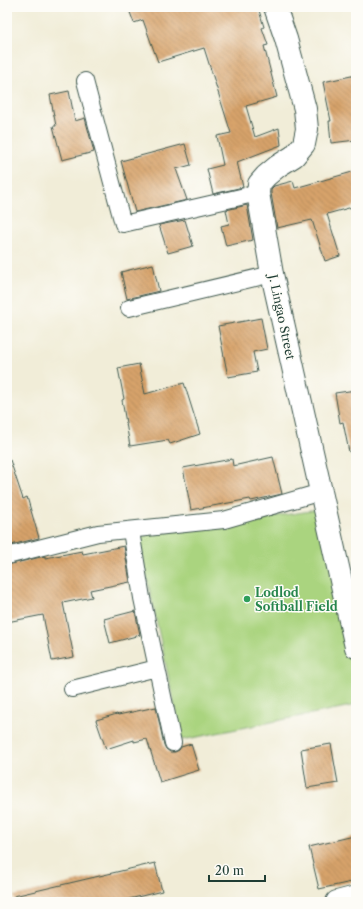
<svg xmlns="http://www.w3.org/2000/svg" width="363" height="909" font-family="'Libre Caslon Text',serif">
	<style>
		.grass { fill: #aad47f; stroke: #64885a }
		.building { fill: url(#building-back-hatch) }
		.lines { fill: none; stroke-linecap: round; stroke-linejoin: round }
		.street-casing { stroke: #3e574d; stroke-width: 18 }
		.secondary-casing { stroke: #3e574d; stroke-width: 24 }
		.street { stroke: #fff; stroke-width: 16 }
		.secondary { stroke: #fff; stroke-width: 22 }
		.leisure-dot { fill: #2e9e5b; stroke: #fdfcf7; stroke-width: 1.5 }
		.labels { text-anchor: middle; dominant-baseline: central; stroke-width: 3; stroke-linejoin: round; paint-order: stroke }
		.street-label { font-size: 12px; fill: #1f3d34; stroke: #fdfcf7 }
		.leisure-label { font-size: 12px; font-weight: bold; fill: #27864d; stroke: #fdfcf7; text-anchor: start }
	</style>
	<defs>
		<pattern id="building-back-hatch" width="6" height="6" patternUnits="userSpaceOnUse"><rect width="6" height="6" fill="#d7a36a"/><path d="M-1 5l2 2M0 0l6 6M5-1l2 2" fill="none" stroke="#ae8658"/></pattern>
	</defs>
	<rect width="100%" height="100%" fill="#fdfcf7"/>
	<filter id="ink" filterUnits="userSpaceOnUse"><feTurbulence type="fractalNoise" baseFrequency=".025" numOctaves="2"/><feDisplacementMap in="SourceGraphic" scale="8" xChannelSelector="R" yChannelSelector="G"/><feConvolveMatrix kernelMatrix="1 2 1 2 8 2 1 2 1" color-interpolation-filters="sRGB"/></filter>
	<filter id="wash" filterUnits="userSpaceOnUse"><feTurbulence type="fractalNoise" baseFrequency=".012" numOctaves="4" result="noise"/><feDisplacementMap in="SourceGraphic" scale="16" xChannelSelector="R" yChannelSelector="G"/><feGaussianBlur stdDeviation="0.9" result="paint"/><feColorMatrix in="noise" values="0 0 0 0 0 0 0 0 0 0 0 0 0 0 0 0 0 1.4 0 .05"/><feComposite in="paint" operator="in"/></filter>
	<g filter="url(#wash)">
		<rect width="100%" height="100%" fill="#f1edd8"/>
		<!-- grass -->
		<path class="grass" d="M325,509L356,662V705L182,740L138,536Z"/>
		<g id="blocks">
			<!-- building -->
			<path class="building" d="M128,7H258L264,27L262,28L268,45L264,46L277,97L246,106L255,137L279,128L281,145L237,162L243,187L213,194L207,169L223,165L217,136L231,133L204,48L158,62L143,20L134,23Z
				M356,75V140L331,143L329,121H331L323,82Z
				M69,91L75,121L85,118L94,152L62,160L53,126H56L50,95Z
				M185,144L191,165L176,169L187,200L135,212L121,161Z
				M356,171V206L327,214L340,256L325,261L312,220L277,228L271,193V189L274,186L293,181L295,188Z
				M247,205L253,240L226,246L221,226L229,224L226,210Z
				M185,220L193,246L168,253L159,225Z
				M153,264L159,291L127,299L121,272Z
				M261,318L267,349L253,352L257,372L228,377L218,326Z
				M139,364L145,394L184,383L200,434L170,444L168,440L130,446L122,400L124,399L118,368Z
				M356,390V451L349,452L343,422L340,423L335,393Z
				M273,457L282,494L251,501L250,499L191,510L183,468L232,459L233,466Z
				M10,460L23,499L27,497L39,538L7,546V461Z
				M124,546L130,582L90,590L92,597L63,603L74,657L52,661L43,615L7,622V565L45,556V558L82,551L83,554Z
				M135,611L140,635L110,643L104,619Z
				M156,707L164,745L166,749L170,752H175L179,750L181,747L191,744L199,770L160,782L147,739L134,742V740L106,749L96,720L117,714L118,715Z
				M331,744L338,783L307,788L301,749Z
				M356,836V881L319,889L309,847Z
				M155,863L162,891L117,902H15L14,896Z"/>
		</g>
	</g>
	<g filter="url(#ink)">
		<use href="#blocks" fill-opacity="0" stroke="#3e574d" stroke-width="1"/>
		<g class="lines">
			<!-- street casing -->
			<g class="street-casing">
				<path id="street" d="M85,81L123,224L258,193
					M129,308L272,274
					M131,531L142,598L173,743
					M7,556L98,533L224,520L321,492
					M72,689L157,668"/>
			</g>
			<!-- secondary casing -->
			<g class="secondary-casing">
				<path id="secondary" d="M275,7L286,39L305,109L307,129L304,144L294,156L278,166L266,176L259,184L258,193L272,274L356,647
					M337,902L356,897"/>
			</g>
			<!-- street -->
			<use href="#street" class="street"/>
			<!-- secondary -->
			<use href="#secondary" class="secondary"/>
		</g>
	</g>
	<!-- markers -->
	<circle class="leisure-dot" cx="247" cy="599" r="4"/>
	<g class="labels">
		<!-- street labels -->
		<g class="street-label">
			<text transform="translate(282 317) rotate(78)">J. Lingao Street</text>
		</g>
		<!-- leisure labels -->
		<g class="leisure-label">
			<text x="255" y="592">Lodlod<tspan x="255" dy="14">Softball Field</tspan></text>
		</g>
	</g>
	<!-- margin -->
	<rect width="363" height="909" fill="none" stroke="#fdfcf7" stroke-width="24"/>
	<!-- scale -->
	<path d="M209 875v6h56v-6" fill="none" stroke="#1f3d34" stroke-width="2"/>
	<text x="215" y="875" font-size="12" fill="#1f3d34" stroke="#fdfcf7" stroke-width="3" paint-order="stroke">20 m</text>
</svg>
